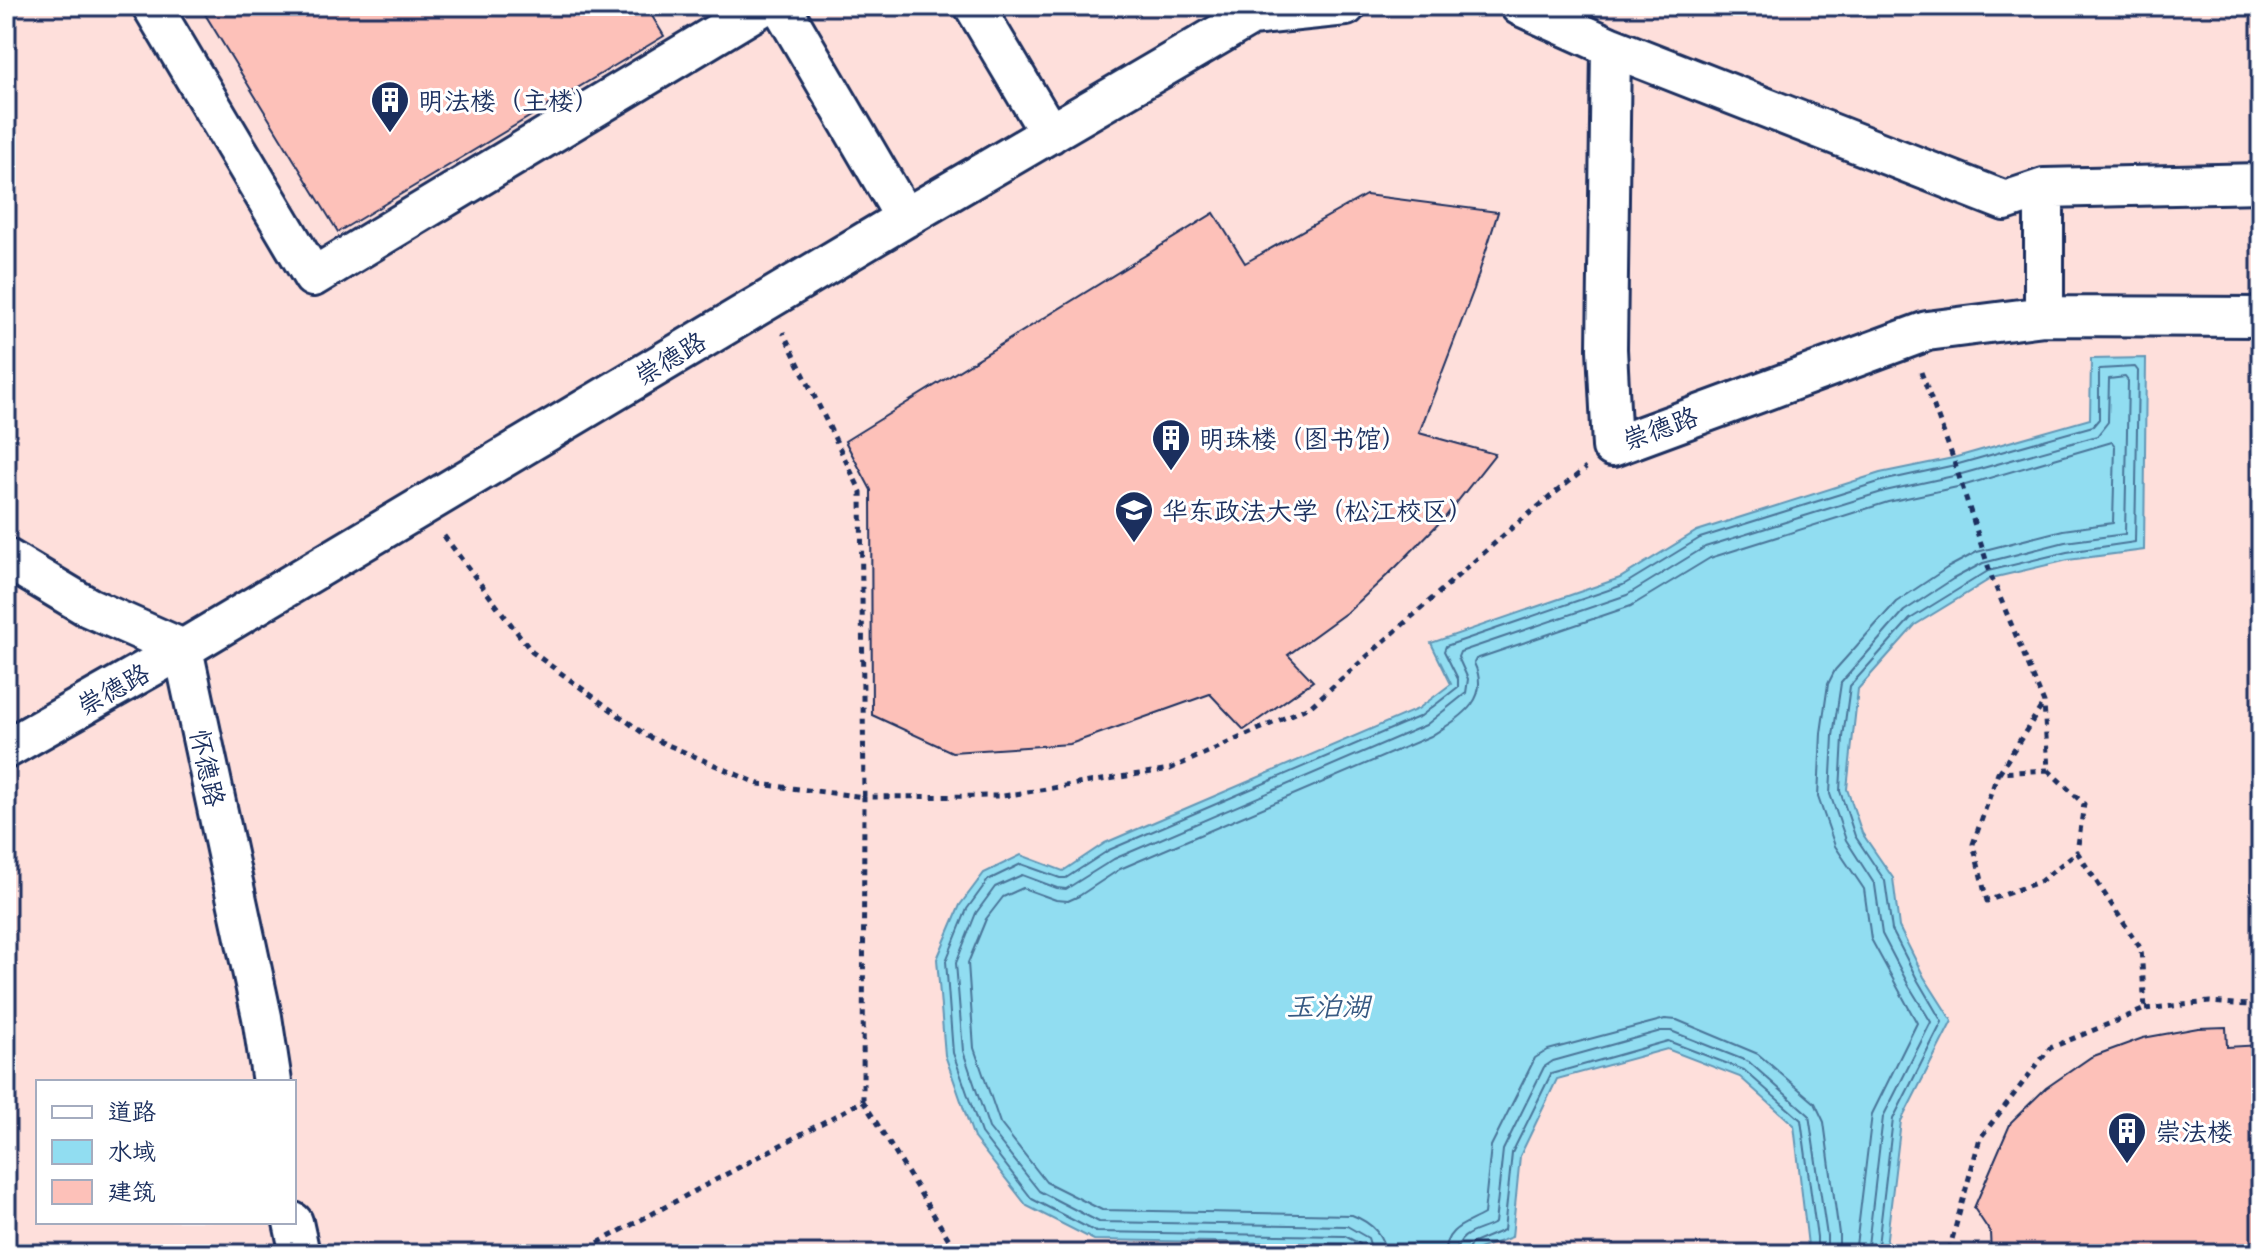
<svg xmlns="http://www.w3.org/2000/svg" width="2267" height="1260" font-family="'Patrick Hand','LXGW WenKai TC',sans-serif">
	<style>
		.built { fill: #fedfdb; fill-rule: evenodd }
		.water { fill: #91ddf1; stroke: #6297b6; stroke-width: 2 }
		.lines { fill: none; stroke-linecap: round; stroke-linejoin: round }
		.shore { stroke: #4a7599; stroke-width: 2 }
		.building { fill: #fdc1b9; stroke: #1b2f5e; stroke-width: 2 }
		.minor-casing { stroke: #1b2f5e; stroke-width: 44 }
		.path { stroke: #1b2f5e; stroke-width: 5; stroke-dasharray: 6 6; stroke-linecap: butt }
		.minor { stroke: #fff; stroke-width: 38 }
		.labels { text-anchor: middle; dominant-baseline: central; stroke-width: 6; stroke-linejoin: round; paint-order: stroke }
		.poi-label { font-size: 26px; fill: #1b2f5e; stroke: #fff; text-anchor: start }
		.street-label { font-size: 26px; fill: #1b2f5e; stroke: #fff }
		.water-label { font-size: 28px; font-style: italic; fill: #385a83; stroke: #fff }
	</style>
	<rect width="100%" height="100%" fill="#feecea"/>
	<filter id="ink" filterUnits="userSpaceOnUse"><feTurbulence type="fractalNoise" baseFrequency=".0125" numOctaves="2"/><feDisplacementMap in="SourceGraphic" scale="16" xChannelSelector="R" yChannelSelector="G"/><feConvolveMatrix kernelMatrix="1 2 1 2 8 2 1 2 1" color-interpolation-filters="sRGB"/></filter>
	<g filter="url(#ink)">
		<!-- built -->
		<path class="built" d="M6,6H2261V1254H6ZM38,1082H294V1222H38Z"/>
		<!-- water -->
		<path class="water" d="M2146,358L2144,550L2068,560L1992,578L1915,625L1858,689L1847,789L1862,833L1893,878L1899,927L1924,977L1952,1021L1901,1121L1885,1254H1809L1794,1125L1740,1077L1667,1049L1557,1079L1520,1156L1512,1237L1465,1254H1360L1344,1244L1094,1240L1027,1206L974,1138L945,1055L937,959L960,905L984,873L1021,855L1063,871L1105,843L1418,709L1451,684L1431,643L1620,578L1697,531L1880,473L1953,458L2090,419L2091,359Z"/>
		<g class="lines">
			<!-- shore -->
			<path class="shore" d="M1363,1254L1360,1244L1345,1236L1096,1232L1032,1199L981,1133L953,1053L946,961L967,909L988,880L1021,864L1060,878H1066L1109,850L1421,716L1458,687V679L1444,651L1446,646L1623,585L1700,538L1882,481L1955,465L2093,426L2099,419V369L2135,367L2138,371L2135,542L2067,552L1988,571L1910,619L1850,686L1843,737L1840,791L1855,836L1885,881L1892,930L1918,981L1942,1022L1893,1119L1877,1254
				M1373,1254L1368,1238L1347,1226L1099,1222L1039,1191L989,1128L963,1051L956,963L976,913L995,887L1022,875L1057,888L1066,889L1114,859L1426,725L1466,693L1468,679L1458,657L1460,652L1627,595L1705,547L1885,491L1958,475L2097,436L2108,422L2109,379L2125,377L2128,381L2125,534L2065,542L1983,563L1953,579L1904,611L1841,683L1833,736L1830,794L1846,840L1875,885L1882,934L1909,986L1931,1022L1883,1117L1867,1254
				M1385,1254C1384,1233 1370,1222 1352,1215L1102,1210L1046,1182L1000,1123L974,1048L968,963L986,919L1003,897L1023,888L1056,900L1068,901L1079,896L1120,869L1431,736C1459,718 1492,701 1474,663L1476,659L1631,606L1710,558L1888,502L1962,486L2112,442L2115,446L2113,523L2063,530L1977,552L1947,568L1896,602L1835,670L1828,684L1821,733L1818,797L1835,846L1864,889L1871,939L1917,1023L1872,1114L1855,1254
				M1444,1254C1446,1227 1465,1225 1484,1214L1491,1146L1535,1058L1548,1050L1665,1019L1677,1020L1758,1054L1815,1103L1824,1122L1839,1234V1254
				M1456,1254C1458,1231 1479,1232 1495,1223L1503,1150L1544,1067L1553,1061L1661,1031H1671L1749,1062L1809,1115L1827,1236V1254
				M1466,1254L1471,1244L1504,1230L1512,1153L1551,1074L1668,1041L1744,1070L1801,1120L1817,1237V1254"/>
		</g>
		<!-- building -->
		<path class="building" d="M200,6H646L664,36L338,232Z
			M1366,195L1498,212L1474,289L1419,433L1495,454L1446,516L1396,567L1350,610L1288,655L1313,681L1244,730L1210,694L1070,744L952,752L872,715L871,490L845,441L1214,213L1245,263Z
			M2226,1027L2227,1047L2261,1045V1254H1991L1990,1232L1974,1208L2011,1122L2046,1088L2091,1057L2143,1038L2198,1028Z"/>
		<g class="lines">
			<!-- minor casing -->
			<g class="minor-casing">
				<path id="minor" d="M152,6L313,277L763,6
					M781,6L905,218
					M974,6L1050,134
					M1520,6L1611,47L2005,201L2044,188L2261,183
					M1611,47L1607,349L1612,447L1927,331L2044,316L2261,317
					M2044,316V188
					M6,558L88,607L183,649L262,1017L272,1082
					M6,749L183,649L905,218L1251,16L1346,6
					M293,1222L300,1254"/>
			</g>
			<!-- path -->
			<path class="path" d="M1921,372L1953,458L1992,578L2044,703L2048,770L1998,773L1973,844L1987,901L2041,881L2077,852L2141,949L2145,1009L2050,1048L1980,1138L1948,1254
				M444,536L532,652L647,736L759,784L864,797L861,492L783,332
				M2048,770L2084,804L2077,852
				M1999,773L2043,704
				M2145,1009L2210,1002L2261,1006
				M863,1101L958,1254
				M577,1254L863,1101L864,797L1003,796L1170,769L1311,706L1514,526L1586,468"/>
			<!-- minor -->
			<use href="#minor" class="minor"/>
		</g>
	</g>
	<!-- icons -->
	<defs>
		<g id="building-pin" transform="scale(2)"><path d="M0 17L-7.5 6A9.5 9.5 0 1 1 7.5 6Z" fill="#1b2f5e" stroke="#fff"/><path d="M-4-6H4V6H1V3H-1V6H-4ZM-2.5-4.3h1.7v1.8h-1.7ZM.8-4.3h1.7v1.8H.8ZM-2.5-1h1.7V.8h-1.7ZM.8-1h1.7V.8H.8Z" fill="#fff"/></g>
		<g id="university-pin" transform="scale(2)"><path d="M0 17L-7.5 6A9.5 9.5 0 1 1 7.5 6Z" fill="#1b2f5e" stroke="#fff"/><path d="M0-5L7-2L0 1L-7-2ZM-4 1L0 2.5L4 1V4Q0 6-4 4Z" fill="#fff"/></g>
	</defs>
	<g fill-rule="evenodd">
		<use href="#building-pin" x="390" y="100"/>
		<use href="#building-pin" x="1171" y="438"/>
		<use href="#university-pin" x="1134" y="510"/>
		<use href="#building-pin" x="2127" y="1131"/>
	</g>
	<g class="labels">
		<!-- poi labels -->
		<g class="poi-label">
			<text x="418" y="100">明法楼（主楼）</text>
			<text x="1199" y="438">明珠楼（图书馆）</text>
			<text x="1162" y="510">华东政法大学（松江校区）</text>
			<text x="2155" y="1131">崇法楼</text>
		</g>
		<!-- street labels -->
		<g class="street-label">
			<text transform="translate(670 358) rotate(-31)">崇德路</text>
			<text transform="translate(1660 428) rotate(-20)">崇德路</text>
			<text transform="translate(113 689) rotate(-29)">崇德路</text>
			<text transform="translate(208 768) rotate(78)">怀德路</text>
		</g>
		<!-- water labels -->
		<g class="water-label">
			<text x="1328" y="1006">玉泊湖</text>
		</g>
	</g>
	<!-- margin -->
	<rect width="2267" height="1260" fill="none" stroke="#fff" stroke-width="32"/>
	<rect x="16" y="16" width="2235" height="1228" fill="none" stroke="#1b2f5e" stroke-width="3" filter="url(#ink)"/>
	<!-- legend -->
	<rect x="36" y="1080" width="260" height="144" fill="#ffffff" stroke="#a4acbf" stroke-width="2"/>
	<rect x="52" y="1106" width="40" height="12" fill="#ffffff" stroke="#a4acbf" stroke-width="2"/>
	<text x="108" y="1120" font-size="24" fill="#1b2f5e">道路</text>
	<rect x="52" y="1140" width="40" height="24" fill="#91ddf1" stroke="#a4acbf" stroke-width="2"/>
	<text x="108" y="1160" font-size="24" fill="#1b2f5e">水域</text>
	<rect x="52" y="1180" width="40" height="24" fill="#fdc1b9" stroke="#a4acbf" stroke-width="2"/>
	<text x="108" y="1200" font-size="24" fill="#1b2f5e">建筑</text>
</svg>
